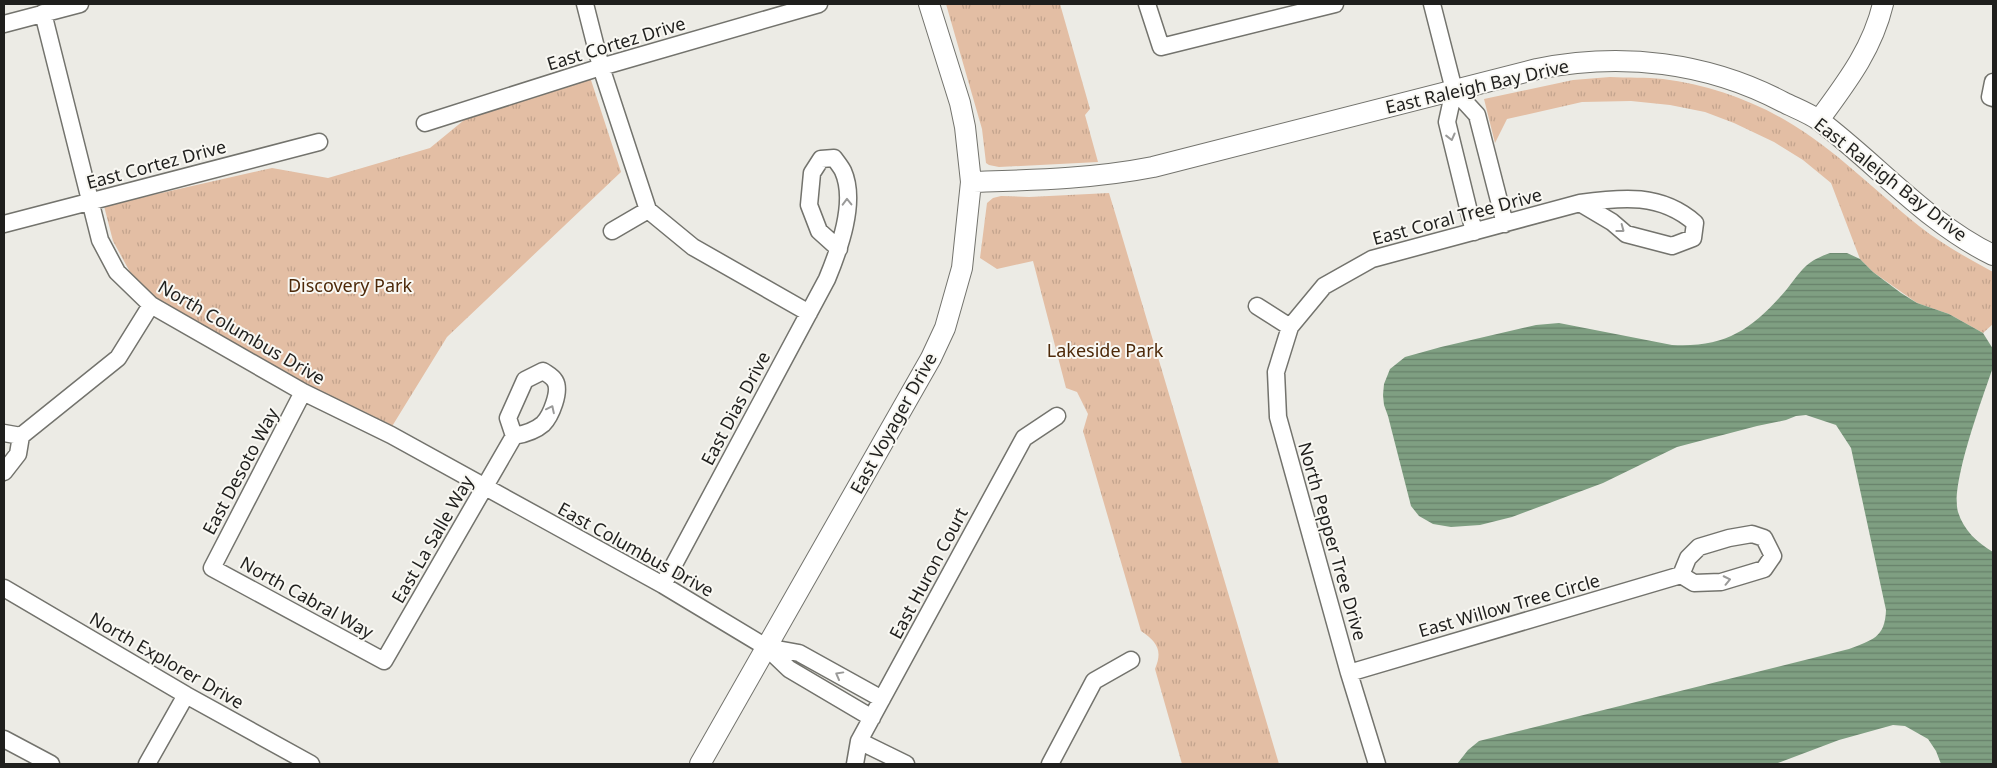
<svg xmlns="http://www.w3.org/2000/svg" width="1997" height="768" font-family="'Noto Sans',sans-serif">
	<style>
		.park { fill: url(#park-tufts) }
		.water { fill: url(#water-rules) }
		.lines { fill: none; stroke-linecap: round; stroke-linejoin: round }
		.minor-casing { stroke: #73736d; stroke-width: 19 }
		.tertiary-casing { stroke: #73736d; stroke-width: 22 }
		.minor { stroke: #fff; stroke-width: 16 }
		.tertiary { stroke: #fff; stroke-width: 20 }
		.oneway { stroke: #9a9a99 }
		.labels { text-anchor: middle; dominant-baseline: central; stroke-width: 4; stroke-linejoin: round; paint-order: stroke }
		.street-label { font-size: 18px; fill: #1f1f1d; stroke: #f9f8f3 }
		.park-label { font-size: 18px; fill: #4d2909; stroke: #f9f8f3 }
	</style>
	<defs>
		<pattern id="park-tufts" width="24" height="20" patternUnits="userSpaceOnUse" patternTransform="scale(1.25)"><rect width="24" height="20" fill="#e3bea4"/><path d="M3 7l-1-3M5 7V3M7 7l1-3M15 17l-1-3M17 17v-4M19 17l1-3" fill="none" stroke="#c2a38d"/></pattern>
		<pattern id="water-rules" width="6" height="5" patternUnits="userSpaceOnUse" patternTransform="scale(1.25)"><rect width="6" height="5" fill="#7f9f82"/><path d="M0 2.5h6" fill="none" stroke="#67816a"/></pattern>
	</defs>
	<rect width="100%" height="100%" fill="#ecebe5"/>
	<!-- park -->
	<path class="park" d="M946,4H1060L1090,109L1085,115L1098,162L999,167L989,165L986,163L982,129Z
		M590,77L621,172L447,337L391,428L307,387L162,304L130,272L113,241L104,206L272,168L328,178L430,148L469,116Z
		M1610,77C1628,78 1646,77 1663,79C1705,84 1749,99 1785,120C1834,148 1875,191 1919,226C1942,244 1967,258 1993,272V324L1983,333L1949,314L1917,303L1873,272L1860,259L1831,183L1803,160L1774,142L1734,123L1705,112L1670,105L1631,101L1582,102L1507,119L1495,143L1484,99L1573,80Z
		M1109,193L1116,216L1279,764H1182L1155,669C1163,650 1157,642 1141,631L1083,431L1088,414L1077,392L1066,388L1033,261L997,269L980,258L987,203L993,198L1001,196L1029,197Z"/>
	<!-- water -->
	<path class="water" d="M1830,253H1847L1860,259L1873,272L1901,293L1917,303L1949,314L1983,333L1993,349V367C1983,397 1950,485 1958,512C1964,531 1977,542 1993,552V764H1941L1936,751L1928,739L1905,726L1893,725L1839,740L1775,764H1457L1468,750L1479,741L1849,649C1872,640 1885,638 1886,610L1851,448L1836,425L1806,415L1796,416L1786,420L1757,426L1677,447L1603,483L1512,517L1480,525L1451,527L1433,524L1419,516L1411,506L1388,416L1384,405L1383,395L1384,384L1390,369L1405,357L1441,347L1536,325L1559,323L1672,345C1726,348 1753,329 1787,289C1803,269 1805,262 1830,253Z"/>
	<g class="lines">
		<!-- minor casing -->
		<g class="minor-casing">
			<path id="minor" d="M585,4L601,67L648,210L693,247L809,313
				M1147,4L1161,47L1335,4
				M1432,4L1454,90L1477,115L1505,224
				M43,13L100,240L117,272L151,305L303,392L391,435L663,585L766,647L789,669L872,718
				M4,24L80,4
				M1993,82L1990,97L1993,98
				M1454,90L1447,122L1474,232
				M425,123L601,67L819,4
				M4,224L319,142
				M612,231L648,210
				M1257,306L1290,327
				M303,392L212,568L384,661L514,436C525,434 535,431 543,424C551,416 561,391 555,381C552,376 547,374 543,371L525,380L508,418L514,436
				M4,433L21,436
				M4,472L18,454L21,436L118,358L151,305
				M663,585L827,279C839,250 857,202 843,171C841,167 837,162 834,158L821,159L812,173L809,205L819,231L839,249
				M4,588L186,695L311,764
				M766,647L799,653L882,699
				M1349,673L1681,575L1694,583L1721,582L1764,569L1773,556L1764,538L1752,534L1729,538L1699,547L1688,558L1681,575
				M4,739L51,764
				M859,741L906,764
				M147,764L186,695
				M855,764L859,741L1024,438L1057,416
				M1050,764L1094,681L1131,660
				M1377,764L1349,673L1278,417L1276,372L1290,327L1324,286L1372,259L1580,203C1622,197 1661,193 1695,223L1693,238L1672,246L1626,234L1612,222L1580,203"/>
		</g>
		<!-- tertiary casing -->
		<g class="tertiary-casing">
			<path id="tertiary" d="M1819,120C1846,83 1872,50 1883,4
				M971,182C1032,180 1092,179 1153,167L1537,69C1622,52 1707,62 1783,102C1795,108 1809,113 1820,121C1878,165 1927,223 1993,255
				M700,764L931,358L945,328L962,268L971,182L965,127L960,103L929,4"/>
		</g>
		<!-- minor -->
		<use href="#minor" class="minor"/>
		<!-- tertiary -->
		<use href="#tertiary" class="tertiary"/>
	</g>
	<!-- one-way arrows -->
	<defs><path id="oneway-chevron" d="M-2-3.5L2.5 0L-2 3.5" fill="none" stroke-width="1.6" stroke-linecap="round" stroke-linejoin="round" transform="scale(1.25)"/></defs>
	<g class="oneway">
		<use href="#oneway-chevron" transform="translate(1451 137) rotate(76)"/>
		<use href="#oneway-chevron" transform="translate(847 202) rotate(-91)"/>
		<use href="#oneway-chevron" transform="translate(1621 229) rotate(37)"/>
		<use href="#oneway-chevron" transform="translate(551 409) rotate(-64)"/>
		<use href="#oneway-chevron" transform="translate(1727 580) rotate(-12)"/>
		<use href="#oneway-chevron" transform="translate(839 675) rotate(-151)"/>
	</g>
	<g class="labels">
		<!-- street labels -->
		<g class="street-label">
			<text transform="translate(616 43) rotate(-17)">East Cortez Drive</text>
			<text transform="translate(1477 86) rotate(-13)">East Raleigh Bay Drive</text>
			<text transform="translate(156 164) rotate(-15)">East Cortez Drive</text>
			<text transform="translate(1891 179) rotate(38)">East Raleigh Bay Drive</text>
			<text transform="translate(1457 216) rotate(-15)">East Coral Tree Drive</text>
			<text transform="translate(242 332) rotate(30)">North Columbus Drive</text>
			<text transform="translate(735 408) rotate(-62)">East Dias Drive</text>
			<text transform="translate(893 423) rotate(-61)">East Voyager Drive</text>
			<text transform="translate(240 471) rotate(-62)">East Desoto Way</text>
			<text transform="translate(432 539) rotate(-60)">East La Salle Way</text>
			<text transform="translate(1333 541) rotate(74)">North Pepper Tree Drive</text>
			<text transform="translate(636 549) rotate(29)">East Columbus Drive</text>
			<text transform="translate(928 573) rotate(-62)">East Huron Court</text>
			<text transform="translate(307 597) rotate(29)">North Cabral Way</text>
			<text transform="translate(1509 605) rotate(-16)">East Willow Tree Circle</text>
			<text transform="translate(167 660) rotate(30)">North Explorer Drive</text>
		</g>
		<!-- park labels -->
		<g class="park-label">
			<text x="350" y="285">Discovery Park</text>
			<text x="1105" y="350">Lakeside Park</text>
		</g>
	</g>
	<!-- border -->
	<rect width="1997" height="768" fill="none" stroke="#1f1f1d" stroke-width="10"/>
</svg>
